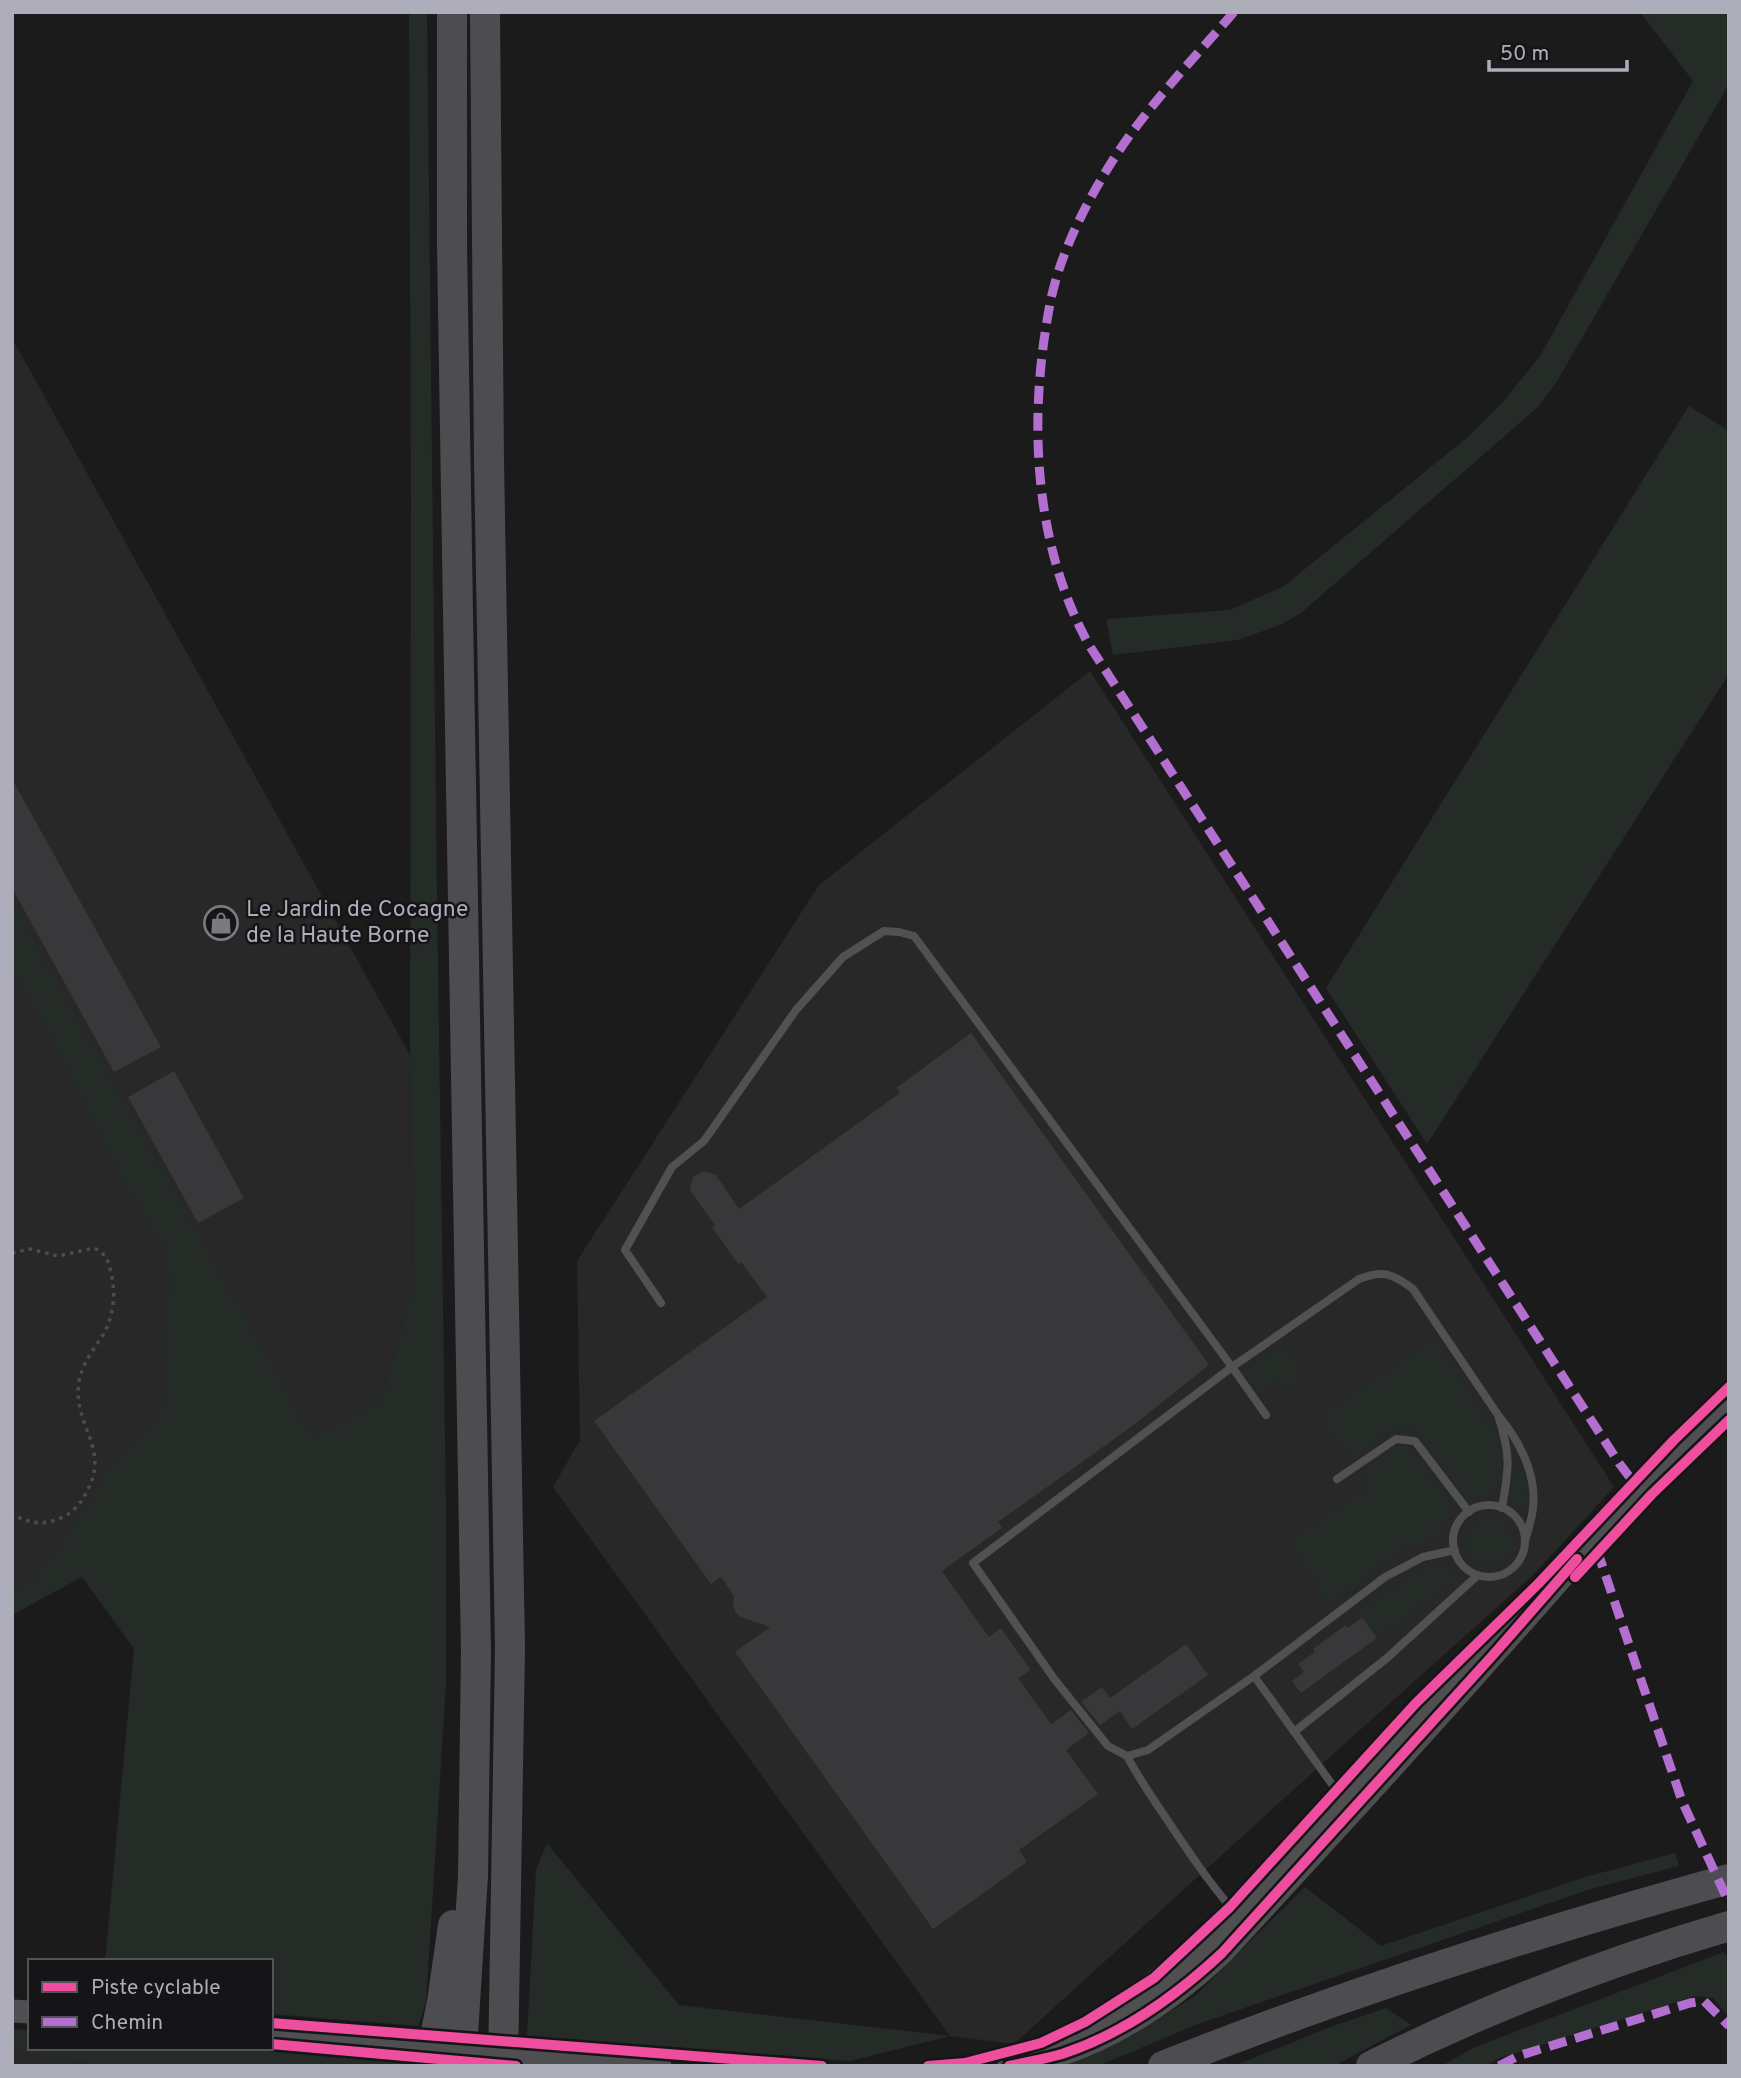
<svg xmlns="http://www.w3.org/2000/svg" width="1741" height="2078" font-family="Overpass,sans-serif">
	<style>
		.built { fill: #282829 }
		.green { fill: #252b26 }
		.building { fill: #38383a }
		.lines { fill: none; stroke-linecap: round; stroke-linejoin: round }
		.path { stroke: #4c4c4f; stroke-width: 3.5; stroke-dasharray: 3.5 5; stroke-linecap: butt }
		.lane { stroke: #515154; stroke-width: 8 }
		.secondary { stroke: #4f4f52; stroke-width: 23 }
		.highway { stroke: #4d4d51; stroke-width: 30 }
		.secondary-bridge { stroke: #4f4f52; stroke-width: 23 }
		.quiet { stroke: #b36fd0; stroke-width: 9; stroke-dasharray: 18 9; stroke-linecap: butt }
		.cycleway-casing { stroke: #151517; stroke-width: 15 }
		.cycleway { stroke: #ef4d9e; stroke-width: 10 }
		.labels { text-anchor: middle; dominant-baseline: central; stroke-width: 5; stroke-linejoin: round; paint-order: stroke }
		.poi-label { font-size: 23px; fill: #adaeba; stroke: #151517; text-anchor: start }
	</style>
	<rect width="100%" height="100%" fill="#1b1b1b"/>
	<!-- built -->
	<path class="built" d="M12,338L410,1055L412,1291L381,1399L12,1615Z
		M1090,671L1614,1487L1532,1576L1332,1755L1014,2044L950,2036L553,1487L580,1440L577,1261L819,885Z
		M12,2051L102,2066H12Z"/>
	<!-- green -->
	<path class="green" d="M409,12H427L437,898L446,1506V1682L426,2003L418,2026L271,2014V1961H105L134,1649L82,1577L12,1615V1591L36,1577L52,1557L109,1468L127,1445L148,1430L163,1407L166,1381L162,1351L163,1329L170,1289L166,1253L110,1158L83,1097L20,982L12,972V902L313,1438L381,1399L412,1290L410,1055L411,504Z
		M1640,12H1729V84L1556,383L1537,408L1301,613L1280,625L1238,640L1113,655L1106,619L1230,610L1284,586L1469,436L1502,403L1540,356L1693,81Z
		M1689,406L1729,431V674L1427,1144L1326,988Z
		M1435,1338L1497,1435L1503,1457L1502,1479L1498,1488L1492,1494L1471,1499L1466,1498L1413,1430H1393L1350,1460L1319,1417Z
		M1283,1345L1303,1371L1302,1378L1283,1392L1275,1381L1260,1394L1246,1375L1247,1369Z
		M1397,1444L1410,1447L1452,1504C1451,1515 1448,1526 1439,1534C1429,1543 1412,1545 1400,1553C1375,1569 1353,1588 1330,1606L1287,1542L1369,1487L1360,1473Z
		M1517,1452L1527,1484L1528,1512L1526,1513L1509,1501Z
		M1465 1541a24 24 0 1 1 48 0a24 24 0 1 1-48 0Z
		M1429,1568H1442L1457,1573L1456,1581L1377,1638L1358,1612L1414,1572Z
		M547,1843L679,2005L950,2036L850,2061L527,2036L536,1870Z
		M1675,1853L1679,1866L1591,1889L1198,2024L1098,2066H1063L1133,2035L1195,1996L1305,1887L1381,1946L1585,1877Z
		M1724,1952L1729,1959V2017L1713,1998L1695,1996L1500,2058L1485,2066H1441L1475,2047Z
		M1386,2008L1411,2025L1334,2066H1234L1330,2027Z
		M12,2029L30,2030V2048H239L414,2063L413,2066H102L12,2051Z"/>
	<!-- building -->
	<path class="building" d="M12,779L161,1047L114,1072L12,888Z
		M971,1033L1209,1365L1131,1427L998,1522L1002,1528L942,1571L989,1637L1001,1628L1031,1670L1018,1678L1051,1724L1071,1710L1089,1733L1066,1750L1098,1794L1019,1850L1027,1862L933,1929L735,1652L770,1627L741,1617L736,1613L733,1605L734,1596L721,1577L711,1584L594,1421L767,1297L741,1262L738,1264L712,1227L715,1225L691,1192L690,1185L694,1176L704,1171L716,1175L739,1209L900,1093L896,1088Z
		M174,1071L244,1198L198,1223L128,1097Z
		M1362,1617L1377,1638L1301,1693L1292,1681L1304,1672L1298,1664L1315,1652L1313,1649L1346,1625L1348,1628Z
		M1186,1644L1208,1675L1132,1729L1120,1711L1100,1725L1081,1702L1102,1687L1110,1698Z"/>
	<g class="lines">
		<!-- path -->
		<path class="path" d="M12,1253L30,1249L58,1256L94,1248C105,1253 109,1261 111,1273C116,1293 114,1316 103,1335C93,1351 82,1363 79,1382C72,1427 113,1448 85,1495C80,1504 73,1512 63,1517C43,1526 31,1524 12,1514"/>
		<!-- lane -->
		<path class="lane" d="M661,1303L625,1250L672,1167L704,1141L796,1010L843,957L884,931L899,932L914,936L1232,1367L1359,1279C1383,1270 1392,1273 1413,1289L1498,1415C1519,1440 1537,1474 1533,1508C1532,1519 1528,1530 1525,1541
			M1266,1415L1232,1367L973,1563L1055,1680L1108,1746L1127,1756L1148,1750L1254,1676L1385,1577L1423,1557L1455,1550
			M1499,1418C1511,1457 1509,1468 1502,1508
			M1337,1479L1396,1439L1415,1441L1469,1512
			M1453 1541a36 36 0 1 1 72 0a36 36 0 1 1-72 0Z
			M1254,1676L1339,1794
			M1294,1732L1387,1658L1478,1575
			M1127,1756C1139,1779 1153,1799 1168,1821C1188,1851 1208,1881 1232,1909"/>
		<!-- secondary -->
		<path class="secondary" d="M12,2011L30,2012
			M271,2032L373,2041
			M1064,2040L1137,1996L1195,1950L1275,1867L1389,1740L1478,1651
			M570,2058L660,2066
			M1009,2066C1027,2062 1045,2059 1062,2054C1123,2034 1176,1996 1222,1953C1313,1854 1404,1756 1493,1655C1570,1570 1642,1480 1729,1404"/>
		<!-- highway -->
		<path class="highway" d="M452,12V246L458,613L476,1651L473,1876L461,2066
			M485,12L489,462L510,1648L503,2066
			M429,2066L442,2002L453,1925
			M1163,2066C1348,1992 1537,1932 1729,1879
			M1371,2066C1485,2009 1606,1962 1729,1926"/>
		<!-- secondary-bridge -->
		<path class="secondary-bridge" d="M373,2041L570,2058"/>
		<!-- quiet -->
		<path class="quiet" d="M1234,12C1188,65 1137,117 1102,178C1080,215 1060,257 1051,299C1028,413 1032,541 1089,645L1619,1463L1638,1488
			M1597,1550L1682,1801L1729,1903
			M1499,2066L1518,2056L1690,2003L1704,2001L1729,2026"/>
		<!-- cycleway casing -->
		<g class="cycleway-casing">
			<path id="cycleway" d="M1575,1577L1652,1494L1729,1420
				M271,2023L822,2066
				M271,2044L516,2066
				M928,2066L965,2063L1041,2043L1085,2022L1154,1978L1230,1907L1416,1703L1538,1584L1674,1440L1729,1387
				M1009,2066C1027,2062 1045,2059 1062,2054C1123,2034 1176,1996 1222,1953L1493,1655L1577,1559"/>
		</g>
		<!-- cycleway -->
		<use href="#cycleway" class="cycleway"/>
	</g>
	<!-- icons -->
	<defs>
		<g id="shop-ring" transform="scale(1.75)"><circle r="9.5" fill="#151517" stroke="#7a7b82" stroke-width="1.5"/><path d="M-5-2.5h2.3a2.7 3.5 0 0 1 5.4 0H5L5.5 6h-11ZM-1.5-2.5h3a1.5 2.3 0 0 0-3 0Z" fill="#7a7b82"/></g>
	</defs>
	<g fill-rule="evenodd">
		<use href="#shop-ring" x="221" y="923"/>
	</g>
	<g class="labels">
		<!-- poi labels -->
		<g class="poi-label">
			<text x="246" y="910">Le Jardin de Cocagne<tspan x="246" dy="26">de la Haute Borne</tspan></text>
		</g>
	</g>
	<!-- border -->
	<rect width="1741" height="2078" fill="none" stroke="#adaeba" stroke-width="28"/>
	<!-- legend -->
	<rect x="28" y="1959" width="245" height="91" fill="#151517" stroke="#525258" stroke-width="2"/>
	<rect x="42" y="1982" width="35" height="10" fill="#ef4d9e" stroke="#525258" stroke-width="2"/>
	<text x="91" y="1994" font-size="21" fill="#adaeba">Piste cyclable</text>
	<rect x="42" y="2017" width="35" height="10" fill="#b36fd0" stroke="#525258" stroke-width="2"/>
	<text x="91" y="2029" font-size="21" fill="#adaeba">Chemin</text>
	<!-- scale -->
	<path d="M1489 60v10h138v-10" fill="none" stroke="#adaeba" stroke-width="3.5"/>
	<text x="1500" y="60" font-size="21" fill="#adaeba" stroke="#151517" stroke-width="5" paint-order="stroke">50 m</text>
</svg>
